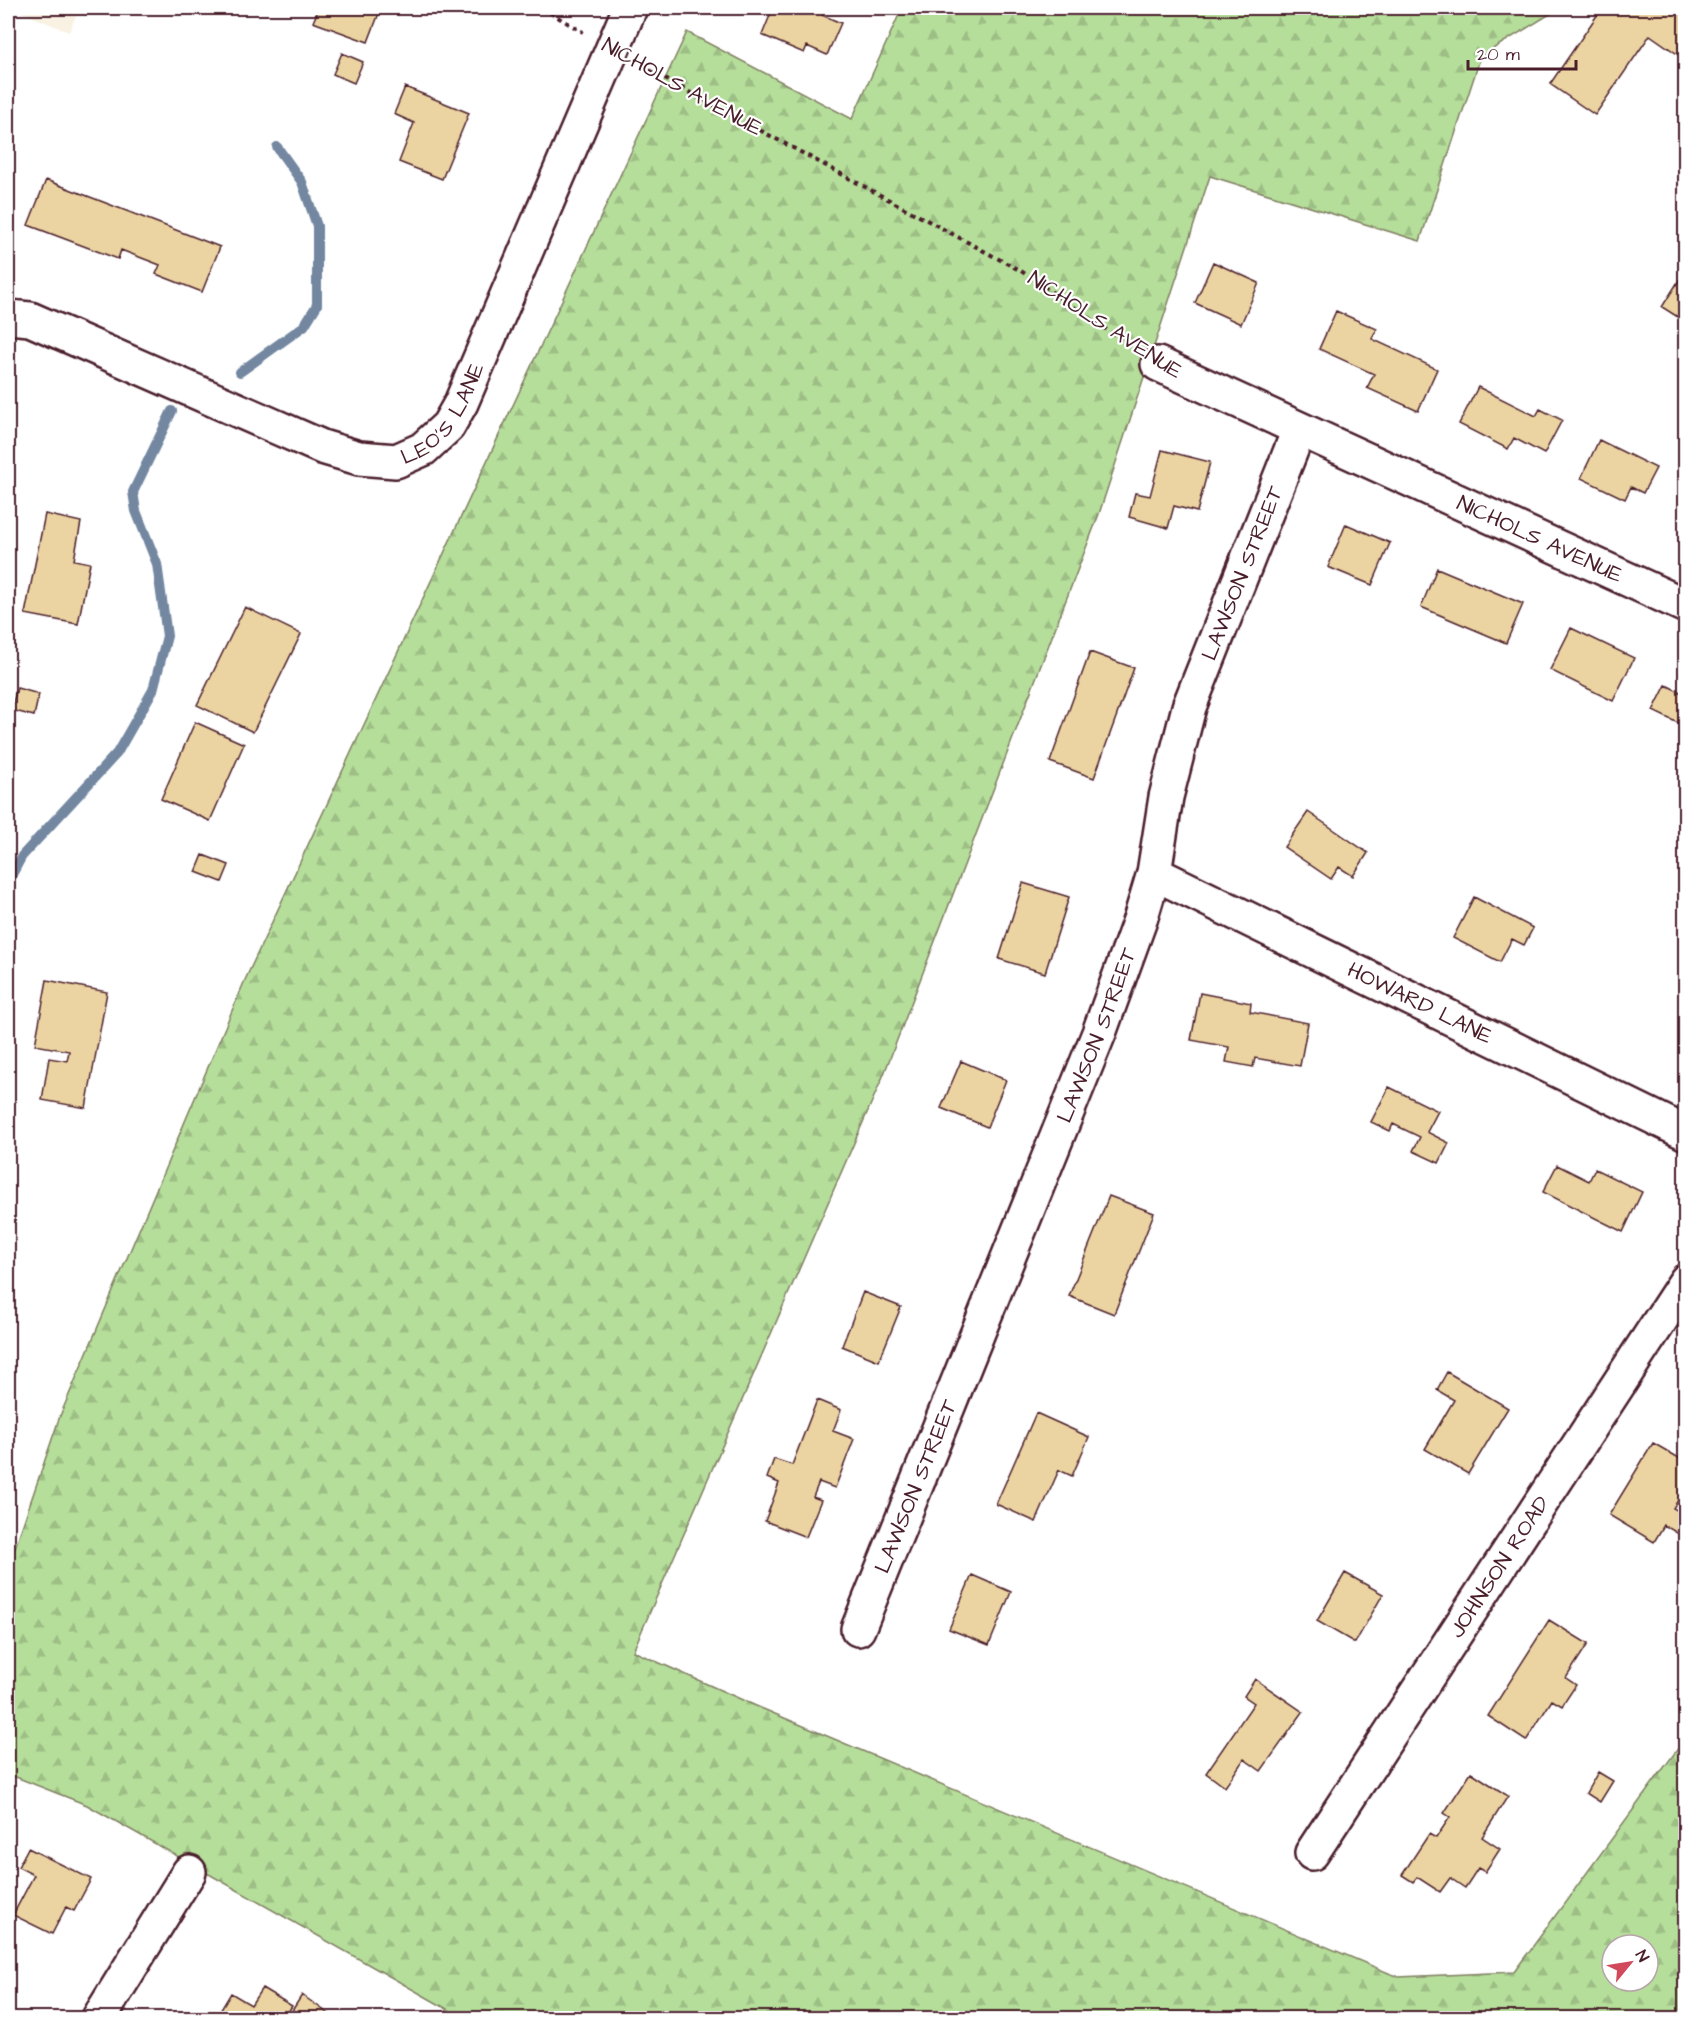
<svg xmlns="http://www.w3.org/2000/svg" width="1693" height="2026" font-family="'Architects Daughter',sans-serif">
	<style>
		.built { fill: #f9f2e3 }
		.forest { fill: url(#forest-firs); stroke: #807e62; stroke-width: 1.5; fill-rule: evenodd }
		.lines { fill: none; stroke-linecap: round; stroke-linejoin: round }
		.stream { stroke: #7387a1; stroke-width: 10 }
		.building { fill: #ecd4a2; stroke: #4a1f2b; stroke-width: 1.5 }
		.minor-casing { stroke: #4a1f2b; stroke-width: 38 }
		.path { stroke: #4a1f2b; stroke-width: 4; stroke-dasharray: 4.5 4.5; stroke-linecap: butt }
		.minor { stroke: #fff; stroke-width: 33 }
		.labels { text-anchor: middle; dominant-baseline: central; stroke-width: 4.5; stroke-linejoin: round; paint-order: stroke }
		.street-label { font-size: 22px; fill: #4a1f2b; stroke: #fff }
	</style>
	<defs>
		<pattern id="forest-firs" width="22" height="20" patternUnits="userSpaceOnUse" patternTransform="scale(1.5)"><rect width="22" height="20" fill="#b5de9a"/><path d="M5 1l3.5 6h-7zM16 11l3.5 6h-7z" fill="#9dbe85"/></pattern>
	</defs>
	<rect width="100%" height="100%" fill="#fff"/>
	<filter id="ink" filterUnits="userSpaceOnUse"><feTurbulence type="fractalNoise" baseFrequency=".0167" numOctaves="2"/><feDisplacementMap in="SourceGraphic" scale="12" xChannelSelector="R" yChannelSelector="G"/><feConvolveMatrix kernelMatrix="1 2 1 2 8 2 1 2 1" color-interpolation-filters="sRGB"/></filter>
	<g filter="url(#ink)">
		<!-- built -->
		<path class="built" d="M12,8H79L69,32Z"/>
		<!-- forest -->
		<path class="forest" d="M902,8H1560L1481,56L1420,241L1210,176L1099,514L884,1074L633,1651L756,1706L1398,1977L1514,1972L1685,1739V2018H463L87,1805L8,1774V1568L60,1416L245,980L687,32L852,119ZM1612,1945H1648V1981H1612Z"/>
		<g class="lines">
			<!-- stream -->
			<path class="stream" d="M240,372L304,326L317,305V226L302,182L277,147
				M8,882L22,856L117,753L153,690L167,636L157,564L136,511L133,492L172,411"/>
		</g>
		<!-- building -->
		<path class="building" d="M319,8H381L368,42L313,22Z
			M773,8H825L822,15L841,23L827,55L807,46L804,53L762,35Z
			M1602,8H1686V60L1650,35L1595,115L1550,84Z
			M342,53L363,62L354,83L333,74Z
			M405,87L469,113L442,179L399,162L414,123L394,114Z
			M46,180L220,247L202,292L156,274L160,265L121,250L118,259L28,225Z
			M1213,262L1259,283L1241,324L1195,303Z
			M1686,269V318L1684,321L1662,307Z
			M1336,311L1377,329L1372,339L1437,369L1418,411L1367,388L1374,374L1319,349Z
			M1478,387L1536,416L1540,409L1562,420L1544,454L1514,438L1508,449L1459,424Z
			M1599,440L1656,468L1643,493L1631,487L1625,499L1581,478Z
			M1162,450L1210,462L1197,512L1174,506L1168,528L1129,517L1135,493L1150,496Z
			M45,514L81,522L74,560L90,563L78,624L25,614Z
			M1346,524L1390,543L1372,585L1328,567Z
			M1437,568L1523,604L1506,643L1421,607Z
			M245,607L301,634L253,732L197,705Z
			M1571,628L1634,658L1613,701L1550,670Z
			M1090,652L1134,668L1094,778L1050,762Z
			M1666,685L1686,695V727L1653,711Z
			M17,688L39,694L34,716L11,710Z
			M195,722L244,744L210,821L161,799Z
			M1308,812L1368,853L1353,876L1339,867L1331,879L1284,847Z
			M203,855L229,865L222,882L196,872Z
			M1023,883L1069,897L1045,973L999,959Z
			M1474,897L1533,928L1524,945L1512,939L1500,962L1453,938Z
			M47,980L107,992L86,1108L42,1100L49,1058L67,1061L69,1051L35,1045Z
			M1200,993L1251,1003L1250,1012L1308,1023L1300,1066L1255,1058L1253,1067L1226,1062L1229,1047L1191,1040Z
			M961,1061L1006,1080L987,1127L941,1108Z
			M1389,1087L1438,1111L1427,1132L1449,1143L1439,1163L1413,1151L1420,1137L1393,1124L1390,1131L1371,1122Z
			M1557,1165L1589,1181L1595,1169L1642,1192L1623,1232L1543,1192Z
			M1109,1196L1154,1213L1114,1314L1069,1296Z
			M863,1292L901,1307L879,1361L842,1346Z
			M1447,1372L1508,1408L1468,1474L1425,1449L1454,1400L1437,1390Z
			M817,1400L841,1410L833,1431L854,1439L835,1488L819,1482L813,1497L821,1500L806,1537L765,1521L779,1483L767,1478L774,1459L792,1465Z
			M1036,1413L1089,1437L1072,1476L1059,1470L1036,1522L996,1504Z
			M1653,1443L1686,1462V1488L1673,1508L1686,1515V1530L1682,1536L1664,1525L1654,1542L1609,1515Z
			M1345,1573L1383,1594L1355,1643L1317,1621Z
			M972,1575L1011,1592L989,1645L949,1629Z
			M1549,1620L1588,1644L1566,1678L1576,1685L1562,1706L1552,1700L1526,1741L1488,1716Z
			M1255,1679L1303,1712L1261,1771L1244,1759L1225,1787L1206,1773L1254,1703L1244,1696Z
			M1471,1772L1508,1796L1482,1837L1500,1849L1485,1872L1478,1868L1465,1888L1450,1878L1440,1892L1417,1877L1413,1882L1402,1875L1429,1834L1436,1838L1450,1817L1444,1813Z
			M1598,1772L1613,1781L1600,1802L1586,1793Z
			M28,1848L91,1879L74,1911L66,1907L52,1934L13,1915L34,1875L18,1867Z
			M262,1988L292,2006L284,2018H216L231,1993L251,2005Z
			M302,1995L332,2016L330,2018L288,2017Z"/>
		<g class="lines">
			<!-- minor casing -->
			<g class="minor-casing">
				<g id="minor">
					<path id="s1" d="M8,317L30,319L322,447L359,458L396,461L423,449L448,426L461,403L630,8"/>
					<path id="s2" d="M1158,364L1686,606"/>
					<path id="s3" d="M1154,873L1686,1133"/>
					<path id="s4" d="M858,1629L1099,1033L1140,920L1154,873L1166,797L1189,707L1299,430"/>
					<path id="s5" d="M1312,1853L1686,1281"/>
					<path d="M99,2018L189,1872"/>
				</g>
			</g>
			<!-- path -->
			<path class="path" d="M542,8L583,32
				M641,66L1021,271L1129,345"/>
			<!-- minor -->
			<use href="#minor" class="minor"/>
		</g>
	</g>
	<g class="labels">
		<!-- street labels -->
		<g class="street-label">
			<text transform="translate(682 87) rotate(29)">NICHOLS AVENUE</text>
			<text transform="translate(1105 325) rotate(33)">NICHOLS AVENUE</text>
			<text stroke="none"><textPath href="#s1" startOffset="486">LEO'S LANE</textPath></text>
			<text stroke="none"><textPath href="#s2" startOffset="420">NICHOLS AVENUE</textPath></text>
			<text stroke="none"><textPath href="#s4" startOffset="1126">LAWSON STREET</textPath></text>
			<text stroke="none"><textPath href="#s3" startOffset="296">HOWARD LANE</textPath></text>
			<text stroke="none"><textPath href="#s4" startOffset="640">LAWSON STREET</textPath></text>
			<text stroke="none"><textPath href="#s4" startOffset="154">LAWSON STREET</textPath></text>
			<text stroke="none"><textPath href="#s5" startOffset="342">JOHNSON ROAD</textPath></text>
		</g>
	</g>
	<!-- margin -->
	<rect width="1693" height="2026" fill="none" stroke="#fff" stroke-width="30"/>
	<rect x="15" y="15" width="1663" height="1996" fill="none" stroke="#4a1f2b" stroke-width="2" filter="url(#ink)"/>
	<!-- north arrow -->
	<g transform="translate(1630 1963) rotate(60)"><circle r="28" fill="#ffffff" stroke="#b7a5aa" stroke-width="1.5"/>
	<path d="M0-4.5L10 22L0 15L-10 22Z" fill="#d1495b"/>
	<text y="-9" font-size="16" font-weight="bold" text-anchor="middle" fill="#4a1f2b">N</text>
	</g>
	<!-- scale -->
	<path d="M1468 60v9h108v-9" fill="none" stroke="#4a1f2b" stroke-width="3"/>
	<text x="1477" y="60" font-size="18" fill="#4a1f2b" stroke="#ffffff" stroke-width="4.5" paint-order="stroke">20 m</text>
</svg>
